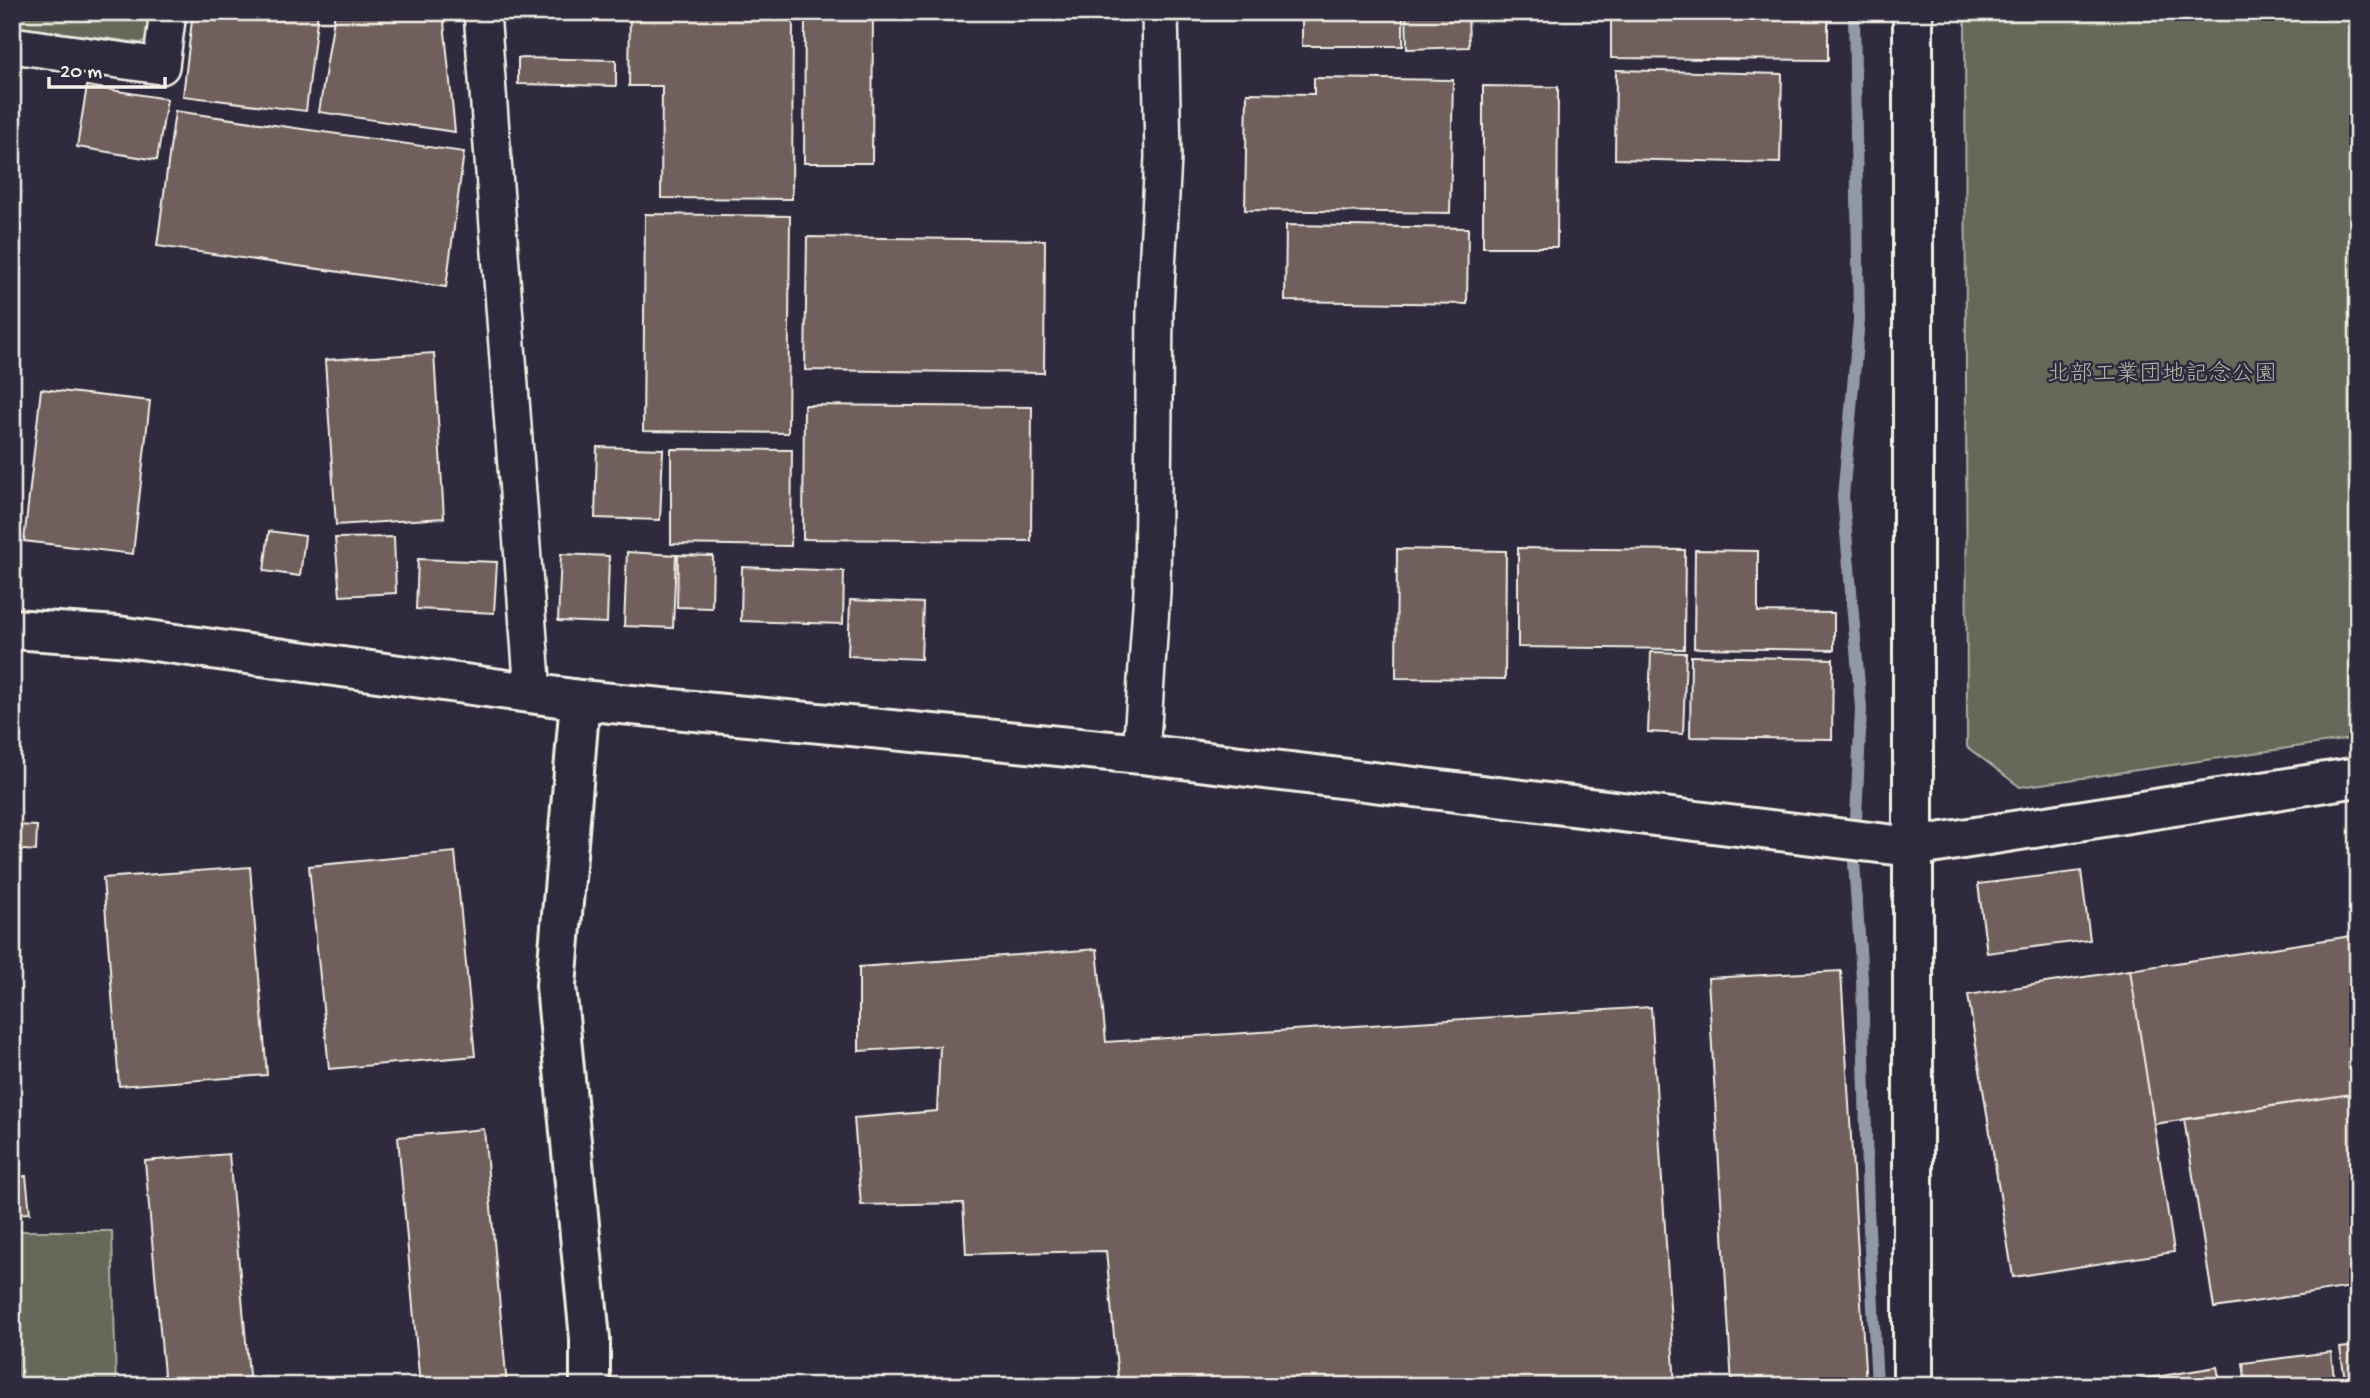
<svg xmlns="http://www.w3.org/2000/svg" width="2370" height="1398" font-family="'Gochi Hand','Klee One',sans-serif">
	<style>
		.green { fill: #66695a; stroke: #adada1; stroke-width: 2 }
		.lines { fill: none; stroke-linecap: round; stroke-linejoin: round }
		.stream { stroke: #9299a6; stroke-width: 12 }
		.building { fill: #6f5e5c; stroke: #f4f1e8; stroke-width: 2 }
		.street-casing { stroke: #f4f1e8; stroke-width: 40 }
		.secondary-casing { stroke: #f4f1e8; stroke-width: 44 }
		.street { stroke: #2f2a3d; stroke-width: 35 }
		.secondary { stroke: #2f2a3d; stroke-width: 38 }
		.labels { text-anchor: middle; dominant-baseline: central; stroke-width: 5; stroke-linejoin: round; paint-order: stroke }
		.park-label { font-size: 23px; fill: #b4b4a8; stroke: #2f2a3d }
	</style>
	<rect width="100%" height="100%" fill="#2f2a3d"/>
	<filter id="ink" filterUnits="userSpaceOnUse"><feTurbulence type="fractalNoise" baseFrequency=".0143" numOctaves="2"/><feDisplacementMap in="SourceGraphic" scale="14" xChannelSelector="R" yChannelSelector="G"/><feConvolveMatrix kernelMatrix="1 2 1 2 8 2 1 2 1" color-interpolation-filters="sRGB"/></filter>
	<g filter="url(#ink)">
		<!-- green -->
		<path class="green" d="M12,12H158L156,31L141,43L12,26Z
			M1965,12H2358V738L2020,787L1967,747Z
			M12,1231H112L116,1386H12Z"/>
		<g class="lines">
			<!-- stream -->
			<path class="stream" d="M1854,12L1859,320L1843,497L1861,708L1854,862L1862,979L1868,1209L1877,1386"/>
		</g>
		<!-- building -->
		<path class="building" d="M193,12H318L306,111L183,96Z
			M335,12H443L455,132L319,112Z
			M630,12H793L792,199L661,198L662,86H629Z
			M805,12H873L872,163H804Z
			M1302,12H1403V46H1302Z
			M1406,12H1468L1469,47L1407,49Z
			M1611,12H1828V60L1611,58Z
			M518,58L616,60V86L518,84Z
			M1616,70L1782,74L1780,163L1615,159Z
			M1314,78L1453,80L1450,213L1245,210L1247,93L1314,94Z
			M87,86L167,99L157,160L77,147Z
			M1483,86L1558,87L1557,247H1483Z
			M175,111L464,152L446,287L157,246Z
			M645,214L790,216L788,433L643,431Z
			M1286,225L1468,228L1467,304L1285,301Z
			M807,237L1045,240L1044,373L805,370Z
			M434,353L444,518L336,525L325,360Z
			M41,389L150,401L133,554L24,541Z
			M804,405L1032,407L1031,541L803,539Z
			M597,447L663,449L660,520L595,518Z
			M671,449L792,450L791,546L671,544Z
			M269,531L305,536L300,576L264,571Z
			M394,537L396,593L340,596L335,538Z
			M1518,548L1685,550L1684,649L1518,647Z
			M1397,549L1506,551L1505,679L1396,678Z
			M1695,550L1758,551V612L1834,613V650L1694,648Z
			M627,552L676,555L673,628L624,626Z
			M561,554L609,556L607,623L558,621Z
			M678,555L713,556L712,608L677,607Z
			M418,559L497,562L494,613L416,609Z
			M742,567L844,571L843,624L741,621Z
			M850,600L923,603L921,659L848,656Z
			M1651,652L1686,653L1683,734L1648,732Z
			M1691,656L1833,659L1832,739L1690,737Z
			M12,825L37,826L36,851L12,849Z
			M455,852L475,1056L329,1069L309,866Z
			M250,867L267,1075L119,1086L103,878Z
			M2081,871L2090,940L1987,953L1978,884Z
			M2358,935V1093L2154,1124L2130,970Z
			M1097,949L1106,1042L1651,1007L1675,1386H1032L1118,1379L1106,1251L966,1254L963,1203L861,1205L854,1118L937,1111L940,1046L859,1051V967Z
			M2130,970L2174,1252L2013,1277L1968,995Z
			M1841,971L1866,1386H1732L1708,978Z
			M2358,1093V1286L2214,1308L2184,1119Z
			M484,1129L507,1386H420L398,1137Z
			M229,1154L250,1386H165L145,1161Z
			M26,1176L30,1213L12,1214V1178Z
			M2358,1346V1386H2346L2340,1348Z
			M2331,1352L2335,1386H2246L2243,1363Z
			M2217,1367L2221,1386H2101Z"/>
		<g class="lines">
			<!-- street casing -->
			<g class="street-casing">
				<path id="street" d="M482,12L533,693
					M12,45L161,66L168,12
					M1141,754L1152,592L1155,308L1163,157L1160,12"/>
			</g>
			<!-- secondary casing -->
			<g class="secondary-casing">
				<path id="secondary" d="M1913,12V1386
					M12,629L118,636L580,700L1141,754L1912,847L2358,777
					M580,700L556,986L590,1339V1386"/>
			</g>
			<!-- street -->
			<use href="#street" class="street"/>
			<!-- secondary -->
			<use href="#secondary" class="secondary"/>
		</g>
	</g>
	<g class="labels">
		<!-- park labels -->
		<g class="park-label">
			<text x="2162" y="375">北部工業団地記念公園</text>
		</g>
	</g>
	<!-- margin -->
	<rect width="2370" height="1398" fill="none" stroke="#2f2a3d" stroke-width="42"/>
	<rect x="21" y="21" width="2328" height="1356" fill="none" stroke="#f4f1e8" stroke-width="2.5" filter="url(#ink)"/>
	<!-- scale -->
	<path d="M49 77v10h116v-10" fill="none" stroke="#f4f1e8" stroke-width="3.5"/>
	<text x="60" y="77" font-size="21" fill="#f4f1e8" stroke="#2f2a3d" stroke-width="5" paint-order="stroke">20 m</text>
</svg>
